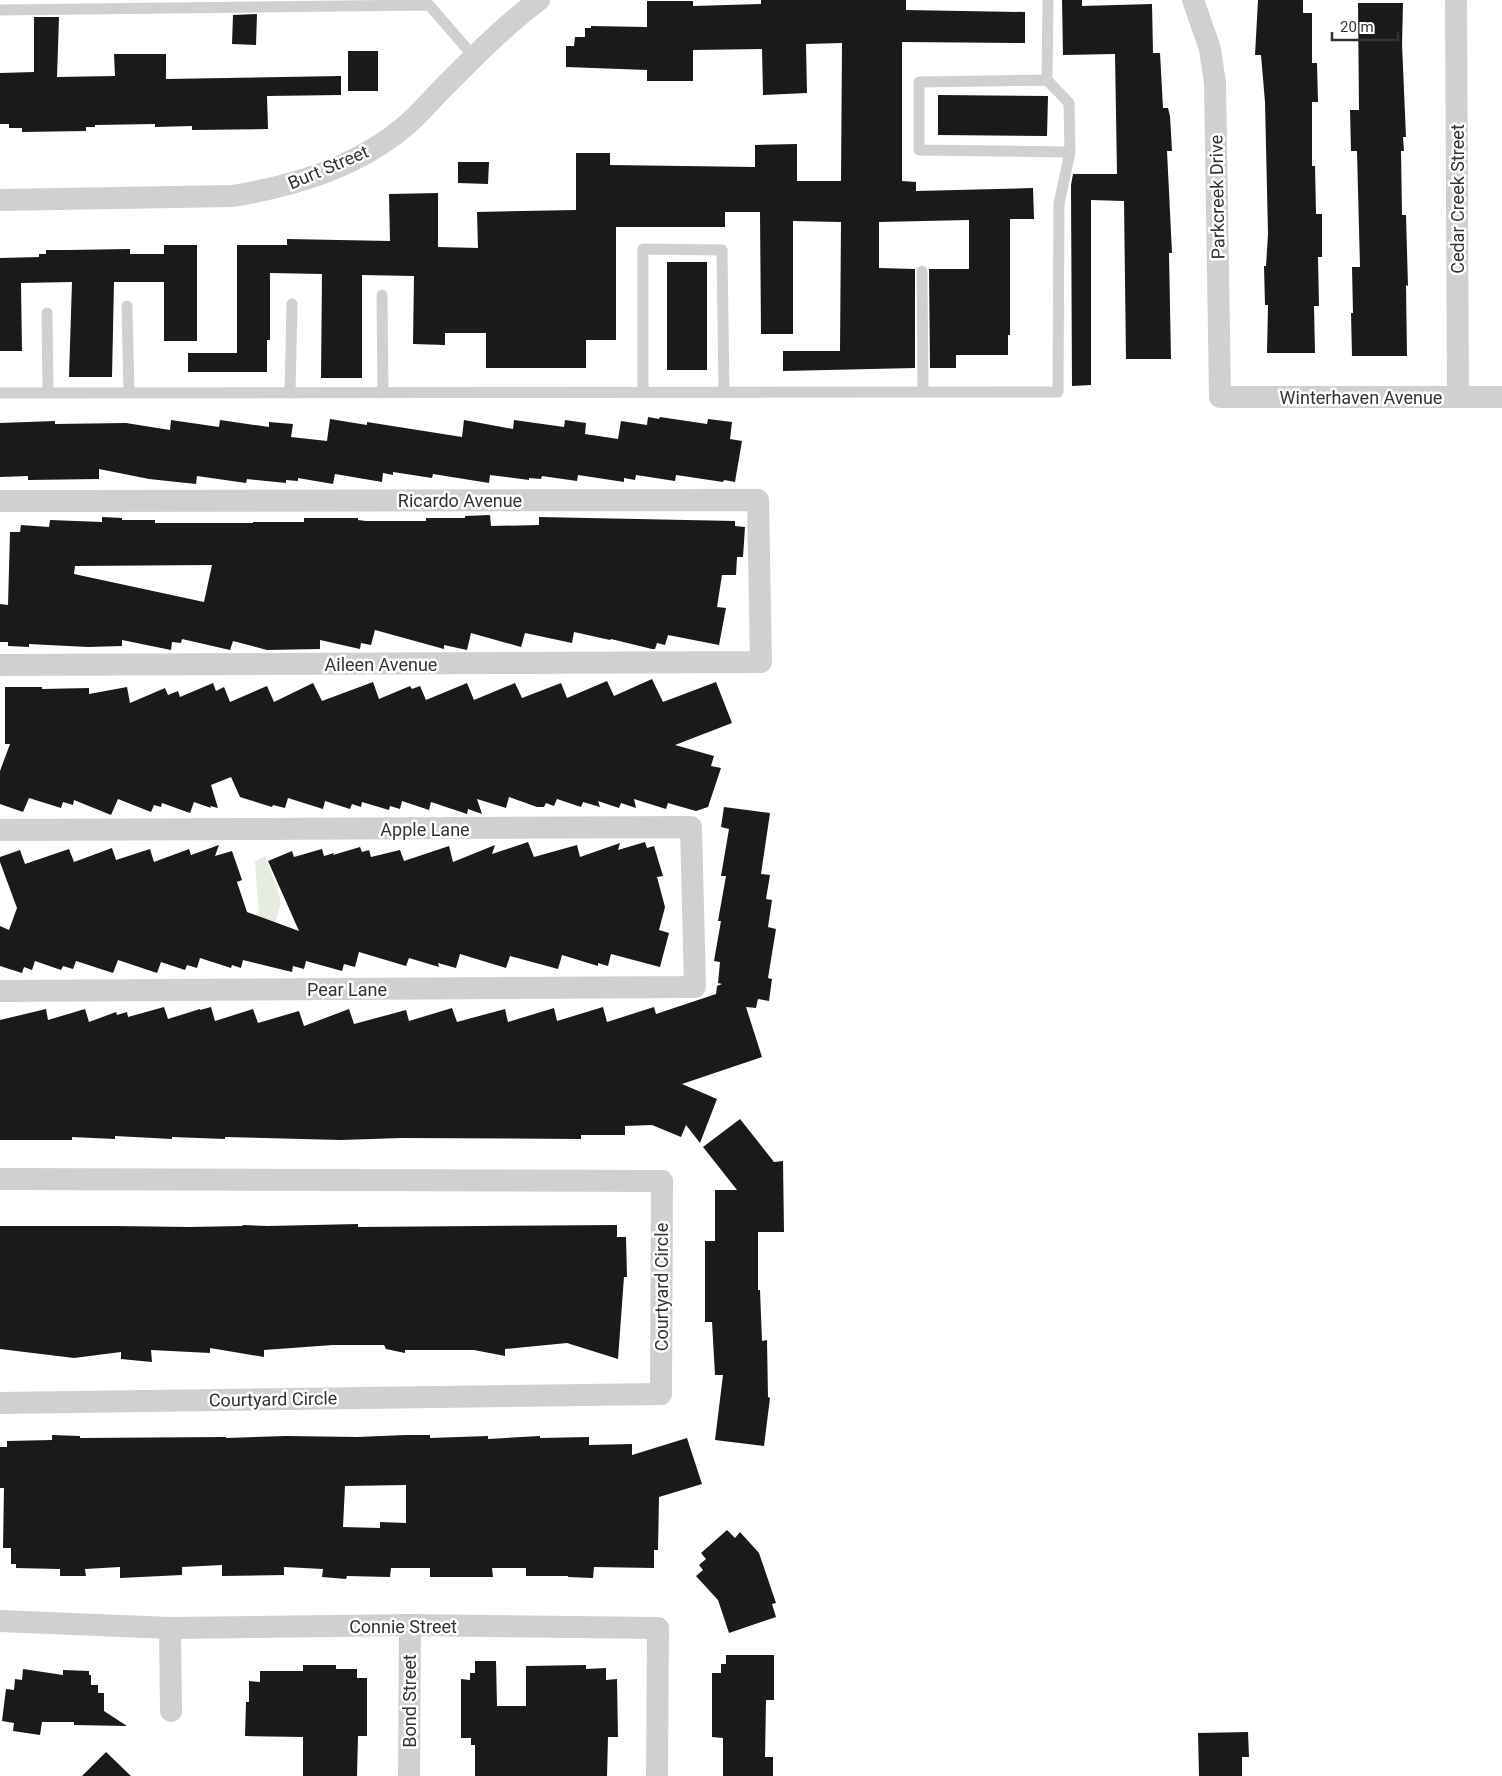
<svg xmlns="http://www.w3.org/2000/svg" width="1502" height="1776" font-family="Roboto,sans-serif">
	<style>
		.green { fill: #e6ecdf }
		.building { fill: #1a1a1a; fill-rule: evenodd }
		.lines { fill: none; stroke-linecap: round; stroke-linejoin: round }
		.lane { stroke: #d0d0d0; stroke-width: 11 }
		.street { stroke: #d0d0d0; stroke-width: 22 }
		.labels { text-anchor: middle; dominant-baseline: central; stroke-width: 5; stroke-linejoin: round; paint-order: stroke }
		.street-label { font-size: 18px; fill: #333; stroke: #fff }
	</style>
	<rect width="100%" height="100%" fill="#fff"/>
	<!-- green -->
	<path class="green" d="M265,856L280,897V907L266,955L248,949L259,916L255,861Z"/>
	<!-- building -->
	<path class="building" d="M761,0H906V10L1025,12V43L902,42V181L916,182V191L1033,188L1034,219H1010V335H1008V355H956V368H930L929,269H969V220L879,222V268L915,269V368L783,371V351H840L841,222L793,221V334H761L760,212H725V227H616V340H586V368H486V333H445V345L413,344L414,276L362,275V378H321L322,274L270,273V340H267V372H188V353H237V245H287V239L390,241L389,194L438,193V247L478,248L477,212L576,210V153H610V165L755,167V145L797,144V181H841L842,43L806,44L807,93L763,95L762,49L693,50V81H647V70L566,67V46H574L575,37H585V28H591V26L647,27V1H693V6L761,4Z
		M1062,0H1082V6L1152,4L1153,53H1160L1163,108H1168L1170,116L1172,151H1167L1172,253H1169L1171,359H1126L1124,201L1091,200V385L1072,386L1071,185L1073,174H1117L1115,54L1063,55Z
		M1258,0H1303V13H1312V63H1317L1318,102H1312V166H1315L1316,214H1322V257H1318L1319,306H1314L1315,353H1267L1268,305H1265L1264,266H1266L1268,234L1265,102L1261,55H1255Z
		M1358,3H1403L1402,44L1406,137H1403L1404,151H1401L1402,215H1406L1408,286L1406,285L1407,356H1352L1351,313H1353L1352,267H1360L1357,151H1351L1350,110H1359Z
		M257,14L256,45L232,44L233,15Z
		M34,17H59L57,77L115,76L114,54H166V79L341,76V95L267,96L268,129L192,130V126L155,127V124L95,125V127H86V131L22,132V128H9V124H0V73L34,72Z
		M348,51H378V91H348Z
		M938,95L1048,96L1047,136L938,135Z
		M458,162H489L488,184L458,183Z
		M164,245H197V341H164V282H114L112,377H69L72,282L21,283L22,351H0V258L39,257V254H46V250H67L130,249V254H164Z
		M667,262H707V370H667Z
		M648,417L659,419L660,417L707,424L708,419L732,422L730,439L742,441L735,482L724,480L723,482L676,475L675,481L636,475L635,480L624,478V482L578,475L577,481L542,476L541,479L529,478V480L490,475L489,483L433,474L432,478L393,472V475L383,473L382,482L335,474L333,484L298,478V481L286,480V483L247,479L246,483L197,476L196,484L149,479L99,469V479L28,480V476L0,477V423L55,421V424L126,423L170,430L171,420L219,427L220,420L269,427V422L293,424L291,437L327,441L330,419L367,425V422L462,437L464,420L513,429L514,420L564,427L565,420L586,423L585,434L618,439L621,421L647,425Z
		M490,515L491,526L539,525V517L735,521V526L745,527L743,557H737L736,575H722L717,607L726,608L719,645L668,635L665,645L657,643L655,649H652L611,639L610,640L574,632L572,643L525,633L521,647L471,633L467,650L444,645V649L375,630L371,645L361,643L360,649L320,640V649L267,650L233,641L230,650L182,639L181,643L172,642L171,650L122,640V646L88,647L29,644V647L8,646V642H0V604L8,605L10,532H20L21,525L49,527L50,520L102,522V517L122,518V520H155V523H253V522H304V518H358V520L366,521H426V518H465V516ZM212,565L204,602L74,574L75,566Z
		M652,679L663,702L716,682L732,723L675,745L714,756L711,766L721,768L708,807L696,811L668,803L666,809L634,799L636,808L621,803L619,808L598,801L600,807L583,802L581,807L557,799L554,806L546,803L544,807H537L509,797L506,808L477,799L482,814L468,809L467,814L431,802L429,810L402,801L400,809L390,806L389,810L362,802L361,807L352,804L350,809L325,801L323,809L288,798L285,808L273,805L272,807L240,797L231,777L211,785L218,808L210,806L211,808L194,802L190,813L162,803L161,807L154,805L151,812L118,799L111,815L74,800L73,805L63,802L61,808L29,798L23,812L0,804V771L10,744H5V687H42V689L89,688V694L127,687L130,703L165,688L168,695L178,691L180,697L213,683L216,691L224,687L230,702L267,686L274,702L313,683L322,701L373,682L379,699L410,686L412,689L420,686L426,700L467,683L474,700L515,683L522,698L561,683L567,698L607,681L614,696Z
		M724,807L770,813L761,874L770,875L766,899L772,900L768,927L776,929L768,978L772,979L769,1001L758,999L756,1008L746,1007L762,1057L682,1084L717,1099L700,1143L686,1125L681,1137L652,1125L625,1126V1135H581V1139L401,1138L341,1140L225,1137V1139L172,1137V1139L115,1136V1139L72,1137V1140H0V1020L46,1009L48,1020L85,1009L89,1022L116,1012L117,1015L127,1012L128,1017L164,1007L168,1019L200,1009V1010L211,1007L215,1021L253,1009L258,1023L299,1011L304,1026L349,1009L354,1024L406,1010L409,1021L452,1008L457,1022L505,1009L508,1022L554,1008L557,1021L603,1007L607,1022L654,1007L656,1014L716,994L717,986L722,984L718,983L720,962L714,961L721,921H718L726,876H721L729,829L721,827Z
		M528,842L534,857L577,845L580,857L620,843L618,850L645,842L647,848L654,846L663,876L657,877L665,907L659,930L669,933L660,967L611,954L608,966L598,963V966L562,955L558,969L510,956L506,968L460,954L456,968L438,963L439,967L409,958L406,966L359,952L355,967L344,964L342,971L306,961L304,969L293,966L292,972L243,960L241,968L232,965L231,968L200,958L197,968L187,965L185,970L161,962L157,973L118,960L113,973L76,961L73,969L63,966L61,970L35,961L32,970L24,967L22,973L0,966V926L9,930L17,908L0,862V857L20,850L25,864L69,849L74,862L112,848L116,860L150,849L154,862L189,849L191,855L219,845L215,856L232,851L242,880L237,882L247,912L299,931L268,861L292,851L294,857L322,849L324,856L334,853L333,855L360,847L362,852L369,850L371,857L400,850L404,861L449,846L453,862L495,845L492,854Z
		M740,1119L774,1162L783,1161L784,1232H758V1290H760L762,1341L767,1340L768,1397L770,1398L764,1446L715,1440L723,1375H715L712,1322H705V1241H715V1190H737L703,1147Z
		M358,1224V1227L617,1225V1237H626L627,1277H624L618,1359L567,1343L505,1349V1356L474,1350H405V1353L386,1349L384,1345H333L264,1350V1357L210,1348V1353L151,1350L152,1362L121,1359V1352L74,1358L0,1349V1226H115L189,1227L242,1226L243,1225L268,1226Z
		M52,1435L80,1436V1438L226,1437V1438L286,1436L357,1437L406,1435H430V1438L488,1436V1439L540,1436V1438L589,1437V1445L632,1444V1455L687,1438L702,1484L659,1497L658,1550H654V1568L594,1567L593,1578L568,1577V1576H526V1568H492L493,1577H430V1568H391L390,1577L347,1576L346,1579L322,1577L323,1569L284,1567V1575L222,1576V1565L182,1567V1575L120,1578V1567L85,1569L86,1576H60V1569L16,1568V1564H11V1548H3L4,1488H0V1447H7V1441L52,1440ZM406,1485V1523L380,1522V1528L343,1527L345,1486Z
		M727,1530L735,1538L740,1532L759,1553L776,1603L772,1604L776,1617L729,1633L718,1600L696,1576L703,1570L699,1565L706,1559L701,1553Z
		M726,1655H774V1700H766L765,1757H773V1776H723V1738L712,1737V1673H721V1664H726Z
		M475,1661H496L497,1706H526V1666L586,1665V1669L606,1668V1680L617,1679L618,1737H608L607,1776H475V1745H471V1738H461V1679L470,1680V1673H475Z
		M303,1665H336V1669H357V1678H367V1736H358L357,1776H303V1737L245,1736L246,1702H249V1681L260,1682V1671H303Z
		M23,1669L63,1675V1670L89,1671V1675H91V1685H98V1693H104V1711L127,1726L74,1725V1722H42L40,1735L13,1731L14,1723L2,1721L6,1689L14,1690L15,1679L22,1680Z
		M1248,1732L1249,1757H1242V1776H1199L1198,1733Z
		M106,1752L131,1776H82Z"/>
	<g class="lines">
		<!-- lane -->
		<path class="lane" d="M0,10L429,5L474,57
			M1047,80L919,82V150L1070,152L1069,103L1047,80L1048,0
			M922,271L923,392
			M382,295L383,393
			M127,306L129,393
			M47,313L48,393
			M643,392V249L722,250L724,392
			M0,393L1058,392L1059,204L1070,152
			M290,393L292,304"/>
		<!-- street -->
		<path class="street" d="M1193,0L1210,49L1215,83L1220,397H1502
			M1456,0L1458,397
			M0,200L232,196C294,186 354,168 403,128C418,116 430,101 444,87C474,57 504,26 539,0
			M0,501L758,500L761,662L0,665
			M0,830L691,827L695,987L0,991
			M0,1179L662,1181L661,1394L0,1403
			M0,1621L170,1628L410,1625L658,1628L657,1776
			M170,1628L171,1711
			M409,1776L410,1625"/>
	</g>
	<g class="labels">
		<!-- street labels -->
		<g class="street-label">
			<text transform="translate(328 167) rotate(-23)">Burt Street</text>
			<text transform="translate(1217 197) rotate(-91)">Parkcreek Drive</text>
			<text transform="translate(1457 199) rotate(-90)">Cedar Creek Street</text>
			<text x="1361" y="397">Winterhaven Avenue</text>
			<text x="460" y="500">Ricardo Avenue</text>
			<text x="381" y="664">Aileen Avenue</text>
			<text x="425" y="829">Apple Lane</text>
			<text x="347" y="989">Pear Lane</text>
			<text transform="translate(661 1287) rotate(-90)">Courtyard Circle</text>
			<text transform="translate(273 1399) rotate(-1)">Courtyard Circle</text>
			<text x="403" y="1626">Connie Street</text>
			<text transform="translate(409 1701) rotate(-90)">Bond Street</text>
		</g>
	</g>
	<!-- scale -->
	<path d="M1332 32v8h66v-8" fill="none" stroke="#333333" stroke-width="2.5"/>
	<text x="1340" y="32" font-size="15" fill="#333333" stroke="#ffffff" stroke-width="4" paint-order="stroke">20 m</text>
</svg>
